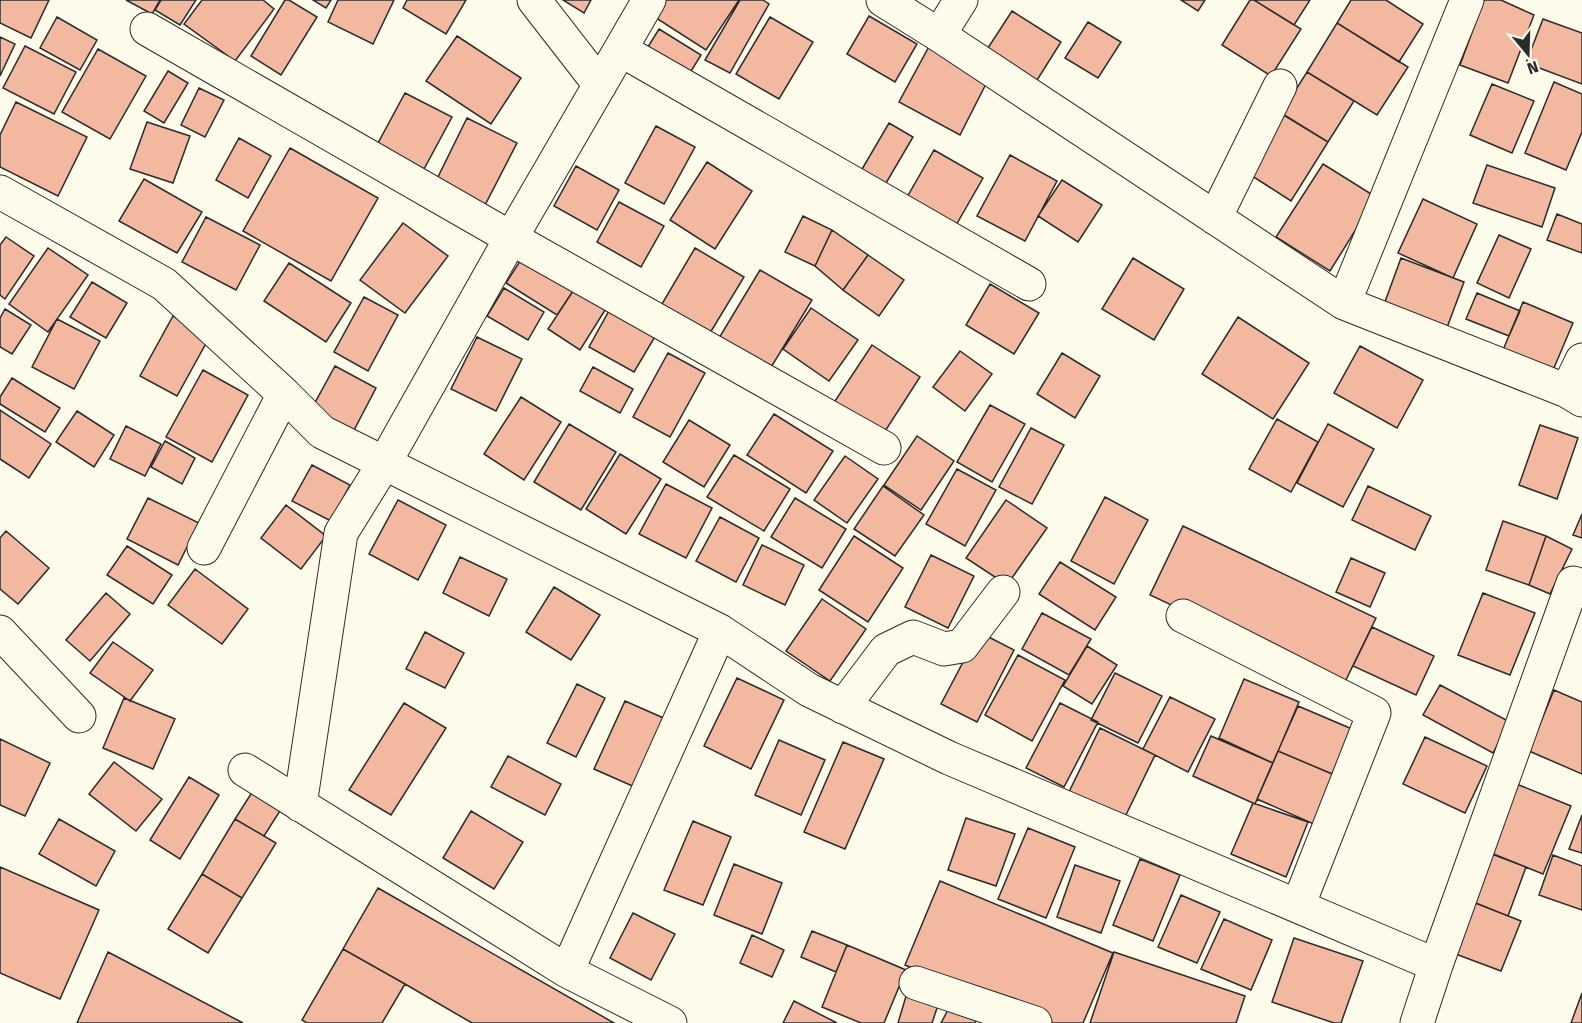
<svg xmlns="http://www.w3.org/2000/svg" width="1582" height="1023" font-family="'Fira Sans',sans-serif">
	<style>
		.building { fill: #f2b8a0; stroke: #2b2b2b; stroke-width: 1.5 }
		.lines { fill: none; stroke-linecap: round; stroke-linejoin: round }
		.minor-casing { stroke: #2b2b2b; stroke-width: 35 }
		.minor { stroke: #fdfbea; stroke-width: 33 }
	</style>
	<rect width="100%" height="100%" fill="#fdfbea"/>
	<!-- building -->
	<path class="building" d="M0,0H49L31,38L0,23Z
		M126,0H160L152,14Z
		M161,0H196L180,25L155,10Z
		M202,0H263L274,9L235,61L184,24Z
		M285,0H289L317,17L281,75L251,56Z
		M313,0H331L326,8Z
		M338,0H394L373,44L328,22Z
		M407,0H466L446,34L403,8Z
		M563,0H591L584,13Z
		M663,0H739L706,50L653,16Z
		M740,0H763L769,4L730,73L705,60Z
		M1181,0H1205L1198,11Z
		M1250,0H1254L1301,29L1271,76L1222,45Z
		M1254,0H1310L1294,25Z
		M1351,0H1386L1423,24L1399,62L1337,23Z
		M1484,0H1501L1534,15L1508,83L1460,65Z
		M1012,11L1061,42L1034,85L984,54Z
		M869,16L917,44L895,82L847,54Z
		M57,17L97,40L80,70L40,48Z
		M770,17L813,42L779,99L736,74Z
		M1543,19L1582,33V84L1526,63Z
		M1088,22L1121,42L1098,78L1065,58Z
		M1337,23L1408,67L1377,115L1307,72Z
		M659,29L701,55L685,81L643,55Z
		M457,36L521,78L491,124L426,81Z
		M0,37L15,44L0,76Z
		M932,41L992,72L960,135L899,102Z
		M25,46L76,72L54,114L3,88Z
		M98,49L146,76L110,139L62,112Z
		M168,71L188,83L164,123L144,111Z
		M1307,72L1354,101L1328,142L1281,113Z
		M1554,82L1582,94V132L1566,170L1525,153Z
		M1492,84L1534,101L1512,153L1470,135Z
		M199,88L224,100L205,137L181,125Z
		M405,93L452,117L424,169L377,145Z
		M16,102L87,137L58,196L0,167V135Z
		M1282,114L1328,142L1291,201L1246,172Z
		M467,118L517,143L484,207L435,183Z
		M147,122L190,136L173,183L130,169Z
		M889,123L913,137L882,190L858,176Z
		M656,126L695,147L664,204L625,183Z
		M239,138L271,156L248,198L216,180Z
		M290,148L378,198L331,281L243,231Z
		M934,150L983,178L955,227L906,199Z
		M1010,155L1057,181L1025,241L977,216Z
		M707,162L752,191L715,249L670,220Z
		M1323,164L1376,197L1330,271L1276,237Z
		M1487,165L1555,188L1542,227L1473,203Z
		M576,166L619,190L597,230L554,206Z
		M144,179L202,212L177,253L119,221Z
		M1062,180L1102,205L1078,242L1038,216Z
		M1423,199L1477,224L1453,278L1398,253Z
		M619,202L664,226L641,267L597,242Z
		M1557,214L1582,224V253L1547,240Z
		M803,216L832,230L815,266L785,252Z
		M206,217L260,245L236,290L182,262Z
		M403,223L448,256L405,313L360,280Z
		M832,230L868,255L843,290L815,266Z
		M1499,235L1531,249L1509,298L1477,283Z
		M6,237L34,256L5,299L0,295V245Z
		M48,248L88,275L48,332L9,304Z
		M695,248L744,277L707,338L659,309Z
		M524,255L575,288L557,315L506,283Z
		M868,255L904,280L879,316L843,290Z
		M1133,258L1184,289L1154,340L1102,309Z
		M1401,258L1464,282L1445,333L1382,310Z
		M289,263L351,303L326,342L264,301Z
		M760,270L812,300L767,374L716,343Z
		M92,282L127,303L106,338L70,317Z
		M990,284L1039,313L1014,354L966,325Z
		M504,288L544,312L528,340L487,316Z
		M575,288L607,307L580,350L548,329Z
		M1477,293L1520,311L1509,336L1466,319Z
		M364,297L398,315L368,371L334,352Z
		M1523,302L1573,323L1548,382L1498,362Z
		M811,308L858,340L829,381L783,349Z
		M5,309L31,325L12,354L0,347V318Z
		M610,309L656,335L634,372L589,347Z
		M173,316L210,336L177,396L140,376Z
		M1238,317L1309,363L1273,419L1202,374Z
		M57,319L100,341L74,389L32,367Z
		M477,337L522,359L496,411L451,389Z
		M872,345L920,377L882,436L833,404Z
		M1360,346L1423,380L1397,428L1334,393Z
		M960,351L992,374L965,411L933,387Z
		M668,353L705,373L670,437L633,417Z
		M1062,353L1100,376L1075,418L1037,394Z
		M335,366L376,388L353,432L311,410Z
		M593,367L633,389L620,413L580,391Z
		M203,370L248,395L212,462L166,437Z
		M12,378L60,408L45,432L0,404V397Z
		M521,397L561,422L524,480L484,454Z
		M990,405L1025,424L992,482L957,462Z
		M0,410L51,444L29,478L0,459Z
		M77,411L114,435L94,467L56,442Z
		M774,414L833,451L806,493L747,455Z
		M1277,419L1318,442L1291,492L1249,469Z
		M689,420L730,445L704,487L663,462Z
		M569,424L616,452L581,510L534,482Z
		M1328,424L1374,449L1343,507L1297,483Z
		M1540,425L1578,438L1557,499L1519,485Z
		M126,426L161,444L145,476L110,459Z
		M1031,428L1064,445L1032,504L999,487Z
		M917,436L954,461L921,510L884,485Z
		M165,441L195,458L182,484L151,467Z
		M620,454L661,479L626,534L586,509Z
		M734,455L790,489L764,531L707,497Z
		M845,456L878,479L847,523L814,500Z
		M312,465L350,485L331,521L292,501Z
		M957,469L996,490L965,546L926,524Z
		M666,484L712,508L686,558L639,534Z
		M883,486L924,515L895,556L854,529Z
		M1368,486L1431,516L1415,550L1352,520Z
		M1105,497L1148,520L1114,584L1071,561Z
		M148,498L199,523L178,565L127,539Z
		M795,498L846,529L822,568L771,537Z
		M398,500L446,525L418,580L369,554Z
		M1006,500L1047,528L1007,585L966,558Z
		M286,505L326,536L301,569L261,538Z
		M1582,514V538L1573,535Z
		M720,517L759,538L736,582L696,561Z
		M1503,521L1546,536L1529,585L1486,570Z
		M1183,526L1376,618L1343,686L1150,595Z
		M6,531L49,568L18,604L0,589V538Z
		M854,536L903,568L868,622L819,590Z
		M1546,536L1572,549L1550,594L1529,585Z
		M762,545L804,565L785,605L743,585Z
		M127,546L172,575L153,604L107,575Z
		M931,555L974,576L948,628L905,607Z
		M460,557L507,579L489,616L443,593Z
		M1351,558L1385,573L1370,607L1336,592Z
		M1060,562L1116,597L1095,630L1039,594Z
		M195,569L248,609L222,644L168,605Z
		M554,587L600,615L571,660L526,632Z
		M106,593L130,614L90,661L66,640Z
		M1483,593L1535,613L1510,675L1458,655Z
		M822,599L866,629L830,681L786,651Z
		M1042,613L1091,639L1069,675L1022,649Z
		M1372,627L1434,656L1416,695L1353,666Z
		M425,632L464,653L445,688L406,669Z
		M979,632L1014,650L977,722L941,704Z
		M113,642L153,670L130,701L90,673Z
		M1087,646L1117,665L1092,704L1063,686Z
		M1018,655L1065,680L1032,741L985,715Z
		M1115,673L1162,696L1138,743L1091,720Z
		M737,678L784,700L751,769L704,746Z
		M1244,679L1299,702L1273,763L1219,738Z
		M577,684L605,698L576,757L547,743Z
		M1440,685L1510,722L1493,753L1423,715Z
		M1554,690L1582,702V774L1529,751Z
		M1170,697L1215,719L1188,772L1143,749Z
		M124,698L175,719L153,769L103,748Z
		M625,701L668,720L637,788L594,769Z
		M404,703L446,728L391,815L349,790Z
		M1060,703L1098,722L1064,787L1026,768Z
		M1298,706L1352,729L1332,774L1278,751Z
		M1100,728L1155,755L1124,819L1069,792Z
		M1211,736L1273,763L1255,804L1193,776Z
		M1425,737L1487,766L1465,813L1403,784Z
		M0,739L50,763L25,816L0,805Z
		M779,740L825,760L801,815L755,795Z
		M843,742L884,759L845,849L804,832Z
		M1278,751L1337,776L1316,825L1257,799Z
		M508,756L561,784L545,815L491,787Z
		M114,762L162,799L136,831L89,794Z
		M189,777L219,795L180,859L150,840Z
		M1514,783L1571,806L1543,874L1486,851Z
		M256,786L285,803L264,836L235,819Z
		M1253,803L1308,822L1286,877L1231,854Z
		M471,811L523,842L494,889L443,858Z
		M1582,815V853L1569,849Z
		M966,818L1015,834L996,886L948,870Z
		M59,819L115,851L96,886L39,854Z
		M235,819L276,843L242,898L202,874Z
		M693,821L731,837L703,905L664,890Z
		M1028,828L1075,847L1046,918L998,899Z
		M1489,853L1526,867L1508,916L1471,901Z
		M1553,855L1582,866V910L1539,895Z
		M1140,859L1180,875L1153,941L1113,925Z
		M734,864L782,883L762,934L714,915Z
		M1075,865L1120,881L1101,933L1057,917Z
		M0,867L99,910L60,999L0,973Z
		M202,874L242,898L208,953L168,929Z
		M940,881L1113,953L1083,1023H1046L905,965Z
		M378,888L614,1023H472L405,984L343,949Z
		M1181,895L1220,912L1197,963L1158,947Z
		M1465,899L1521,921L1501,971L1445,950Z
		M633,913L675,934L651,980L610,958Z
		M1224,919L1272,940L1251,990L1201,969Z
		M812,931L847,945L836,972L801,957Z
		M752,935L784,950L772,977L740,963Z
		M1294,938L1363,961L1341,1023H1334L1272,1002Z
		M847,945L906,970L884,1023H861L822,1007Z
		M343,949L405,984L382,1023H307L302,1020Z
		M108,952L243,1023H77Z
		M1114,952L1245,996L1236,1023H1090Z
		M907,993L939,1002L932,1023H898Z
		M1582,993V1023H1571Z
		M794,1001L837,1023H783Z
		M949,1008L976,1021L975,1023H941Z"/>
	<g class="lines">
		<!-- minor casing -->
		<g class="minor-casing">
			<path id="minor" d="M534,0L600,85
				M883,0L939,35L1344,303L1567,391L1582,400
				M147,29L511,238L884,448
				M939,35L961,0
				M621,50L1029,284
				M0,192L164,284L284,394L322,432L720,631L809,690L949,758L1436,965L1417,1023
				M1215,218L1280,86
				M1344,303L1467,0
				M1567,391L1582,360
				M204,548L284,394
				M1183,616L1374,713L1298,906
				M0,632L79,716
				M843,707L886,650L913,637L944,649L962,646L1003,592
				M245,770L567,971
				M300,805L341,533L385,462L511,238L649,0
				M1436,965L1573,583L1582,586
				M916,983L1035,1023
				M670,1023L567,971L720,631"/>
		</g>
		<!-- minor -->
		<use href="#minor" class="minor"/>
	</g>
	<!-- north arrow -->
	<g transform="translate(1528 54) rotate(161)" stroke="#fdfbea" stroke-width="4.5" paint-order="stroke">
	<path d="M0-4.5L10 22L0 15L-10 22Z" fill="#2b2b2b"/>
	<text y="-9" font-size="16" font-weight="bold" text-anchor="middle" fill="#2b2b2b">N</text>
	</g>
</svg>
